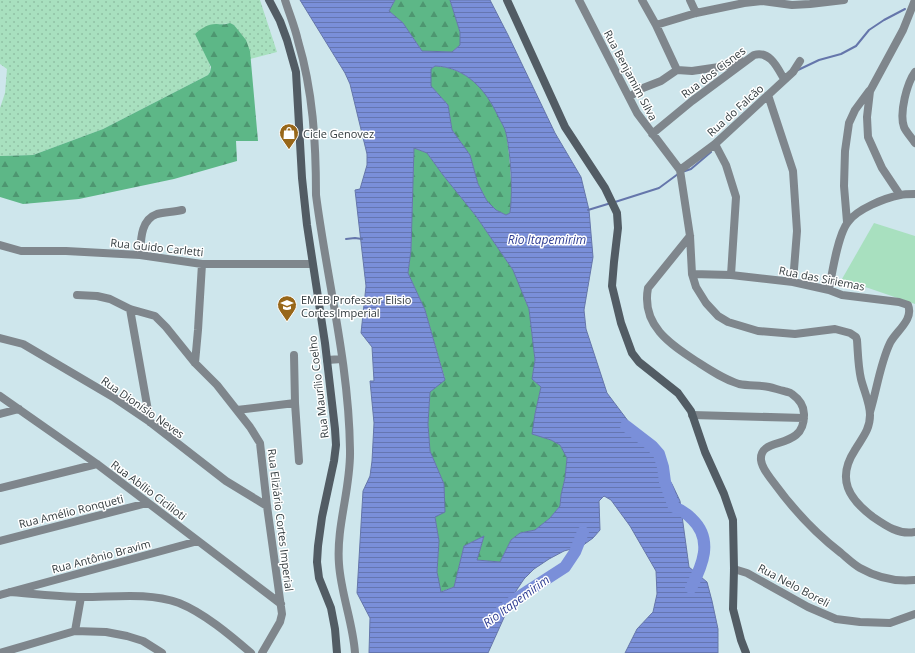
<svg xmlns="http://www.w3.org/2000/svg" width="915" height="653" font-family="'Open Sans',sans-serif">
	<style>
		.grass { fill: url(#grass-dots) }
		.forest { fill: url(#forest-firs) }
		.park { fill: #a8e0bf }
		.water { fill: url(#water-rules); stroke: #6576ab; fill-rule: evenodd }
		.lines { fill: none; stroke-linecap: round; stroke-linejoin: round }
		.stream { stroke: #6576ab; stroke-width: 2 }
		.river { stroke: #7a8fd9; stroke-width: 12 }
		.street { stroke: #7f868c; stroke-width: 8 }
		.secondary { stroke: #525c64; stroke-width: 8 }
		.labels { text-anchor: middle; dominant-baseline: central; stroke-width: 3; stroke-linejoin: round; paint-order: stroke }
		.street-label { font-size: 11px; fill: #333c3f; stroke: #fff }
		.poi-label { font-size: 11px; fill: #333c3f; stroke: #fff; text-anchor: start }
		.water-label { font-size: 12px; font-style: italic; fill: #2e3d93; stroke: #fff }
	</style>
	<defs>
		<pattern id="grass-dots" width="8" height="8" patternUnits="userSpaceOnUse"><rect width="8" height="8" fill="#a8e0bf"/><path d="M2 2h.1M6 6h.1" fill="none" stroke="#91c1a5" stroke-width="1.8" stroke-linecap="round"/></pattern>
		<pattern id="forest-firs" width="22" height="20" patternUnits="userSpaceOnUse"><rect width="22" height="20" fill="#5db787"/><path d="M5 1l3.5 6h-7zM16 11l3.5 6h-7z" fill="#4d9670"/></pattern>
		<pattern id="water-rules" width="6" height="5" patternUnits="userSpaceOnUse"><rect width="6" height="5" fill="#7a8fd9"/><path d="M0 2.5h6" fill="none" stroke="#6576b1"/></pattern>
	</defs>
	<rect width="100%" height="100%" fill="#cee6ec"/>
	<!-- grass -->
	<path class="grass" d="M0,0H260L277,52L250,59V51L234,25C229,23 225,24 219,24L201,45C204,54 215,67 208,75L103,129L33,155L0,156V108L5,93L7,69L0,64Z"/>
	<!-- forest -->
	<path class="forest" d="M395,0H450L460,32V45L452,52L422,51L403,23L389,11Z
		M230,23L234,25L246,40L250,51L258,141H236L237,161L174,179L79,199L23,204L0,197V156L33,155L103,129L208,75L210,72L211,67L195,34C200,29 208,24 216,24C221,24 225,25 230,23Z
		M435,66C467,68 486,89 499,117C501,122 505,128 506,133C510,156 513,190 510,213L506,215L496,210L487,201L478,184L470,155L452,130L448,105L431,86V69Z
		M414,148L427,153L443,175L476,216L513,270L529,309L535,360L532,379L541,387L535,414L533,434L551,440L560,445L567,458L565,478L561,495L560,506L550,518L535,530L520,533L511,540L500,562L477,560L484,536L464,546L454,587L440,592L437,572L439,541L435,517L444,484L430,451L428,424L430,392L445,379L425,310L408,273L411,250Z"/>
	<!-- park -->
	<path class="park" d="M874,223L915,236V304L842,279Z"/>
	<!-- water -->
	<path class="water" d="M300,0H395L389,11L403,23L422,51L452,52L460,45V32L450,0H490L508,35L555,133L581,177L589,210L593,257L584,310L586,329L607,393L653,454L672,484L680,501L689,567L707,582L712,601L718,629V653H625L637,629L653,612L657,594L656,571L630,526L611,500L604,496L599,501L600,530L593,538L582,546L564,551L549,559L534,569L524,579L516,591L488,653H369L370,618L357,593L363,491L370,476L372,461L374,423L370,381H374L372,347L361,333L366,286L355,190L360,189L367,165V154L350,84L345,73ZM435,66C466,67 486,90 498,116C501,122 505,128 506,133C511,156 513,190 510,213L506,215L496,210L487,201L478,184L470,155L452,130L448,105L431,86V69ZM414,148L427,153L443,175L476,216L513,270L529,309L535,360L532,379L541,387L535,414L532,434L551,440L560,445L567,458L565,478L561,495L560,506L550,518L535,530L520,533L511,540L500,562L477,560L484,536L464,546L454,587L441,592L437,572L439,541L435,517L445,512L444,484L430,451L428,424L430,392L445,380L425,310L408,273L411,250Z"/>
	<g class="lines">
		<!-- stream -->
		<path class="stream" d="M798,70L819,60L841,54L856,46L869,30L884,20L905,9
			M682,172L691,169L711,152
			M615,202L659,188L678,174
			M588,210L611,203
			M346,239L355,238L362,239"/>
		<!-- river -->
		<path class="river" d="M626,426L652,446L659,454L663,467L665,482L674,507C682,510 687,514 692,519C714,540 702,566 691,588
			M499,613L517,598L565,567L575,552L583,532"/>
		<!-- street -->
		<path class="street" d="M285,0C289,13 295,27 298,41C313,91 316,143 316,195C327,280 349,364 350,450C351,488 336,526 339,564C341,594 353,623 355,653
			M579,0L637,113L680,170L690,236L692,274L696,287L706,303L718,316L728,322L758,331L795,334L835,329L850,333L856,337L857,340C858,353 858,366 861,379C864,391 870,403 870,415C870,430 862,438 855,450C836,479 849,499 873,517C886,526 899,535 915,532
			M642,0L656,25L677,70
			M690,0L696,13
			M656,25L696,13L744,3L762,1L792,5L810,4L844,0
			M915,72C907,83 899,113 904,127C906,132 912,138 915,143
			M768,95L793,171L797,231L793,282
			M629,97L643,88L661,81L677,70L692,71L726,66L741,61
			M652,134L692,101L754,55C770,50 778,69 784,79
			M715,144L726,165L736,197L731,275
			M680,170L715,144L793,72L800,61
			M900,195L882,168L868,137L867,117L870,91L903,30L915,0
			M847,222L844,186L845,151L849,123L855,110L869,91
			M690,236L648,288C641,325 670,344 696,361C710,370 723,379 739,384C749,386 760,385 769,387C774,388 779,390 784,391C787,392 790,392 792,394C799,399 804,406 804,414C805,452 759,435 761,460C762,469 769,476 774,483C793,509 815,533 841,553C847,558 853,564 860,568C876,577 896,582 915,580
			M0,245L21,251H66L140,255L202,264H312
			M140,255C141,241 140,220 157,214C165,212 174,212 182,210
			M692,274L731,275L793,282L829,290L842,295L899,302L908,305C914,320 896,331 890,343C880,364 877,389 870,412
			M829,290C832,273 838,234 848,222C857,209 885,198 900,195C904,194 910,194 915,194
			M77,295L97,296L110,299L130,309L155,316L166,327L195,363L217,385L250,427L260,443L267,506L282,614L280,622L262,653
			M130,309L150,422
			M0,338L23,344L113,397L150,422L226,481L267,506
			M294,355L295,403L299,461
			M327,360L342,359
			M195,363L198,330L202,264
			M0,396L97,464L281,604
			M237,410L295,403
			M0,414L19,409
			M692,415L804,418
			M0,488L97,464
			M0,541L147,503
			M734,569L747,573L808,607L836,619L860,622L890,623L915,614
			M10,592C34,594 59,597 83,597C115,597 148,592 179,603C204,613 230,635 251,653
			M0,595L198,541
			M75,631L81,597
			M0,653L75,631L106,632L127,636L143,641L162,653"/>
		<!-- secondary -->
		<path class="secondary" d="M269,0L280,21L287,40L296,72L302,178L307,225L325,343L335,429L336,445L334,461L322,517L318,546L317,562L319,578L331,608L335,629L337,653
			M507,0L565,127L605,188L617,213L618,228L614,262L612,286L621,323L632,353L639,362L678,393L691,411L705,452L724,494L733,520L734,569L733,609L741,640L746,653"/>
	</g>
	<!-- icons -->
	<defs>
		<g id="shop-pin" transform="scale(1)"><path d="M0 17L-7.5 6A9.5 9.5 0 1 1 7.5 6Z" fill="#986719" stroke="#fff"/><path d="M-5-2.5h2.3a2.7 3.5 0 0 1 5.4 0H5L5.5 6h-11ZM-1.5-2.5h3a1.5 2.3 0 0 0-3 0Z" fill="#fff"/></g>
		<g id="school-pin" transform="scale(1)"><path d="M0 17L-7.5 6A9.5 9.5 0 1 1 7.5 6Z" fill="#986719" stroke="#fff"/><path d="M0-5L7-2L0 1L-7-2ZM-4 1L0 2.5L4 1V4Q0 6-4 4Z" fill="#fff"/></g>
	</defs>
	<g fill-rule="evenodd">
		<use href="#shop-pin" x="289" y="133"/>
		<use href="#school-pin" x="287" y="305"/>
	</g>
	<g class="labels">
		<!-- street labels -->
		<g class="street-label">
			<text transform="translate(713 72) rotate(-37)">Rua dos Cisnes</text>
			<text transform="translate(631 75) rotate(62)">Rua Benjamim Silva</text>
			<text transform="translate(735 110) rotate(-42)">Rua do Falcão</text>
			<text transform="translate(157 247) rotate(6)">Rua Guido Carletti</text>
			<text transform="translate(822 278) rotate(11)">Rua das Siriemas</text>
			<text transform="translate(318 387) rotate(-97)">Rua Maurílio Coelho</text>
			<text transform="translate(143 407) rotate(35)">Rua Dionísio Neves</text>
			<text transform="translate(149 490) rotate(37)">Rua Abílio Cicilioti</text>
			<text transform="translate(71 511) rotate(-14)">Rua Amélio Ronqueti</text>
			<text transform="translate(281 520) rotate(83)">Rua Eliziário Cortes Imperial</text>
			<text transform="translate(101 556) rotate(-15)">Rua Antônio Bravim</text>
			<text transform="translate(794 585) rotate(28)">Rua Nelo Boreli</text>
		</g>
		<!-- poi labels -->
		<g class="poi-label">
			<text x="303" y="133">Cicle Genovez</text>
			<text x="301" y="299">EMEB Professor Elisio<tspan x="301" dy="13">Cortes Imperial</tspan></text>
		</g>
		<!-- water labels -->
		<g class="water-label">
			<text x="547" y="239">Rio Itapemirim</text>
			<text transform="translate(516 601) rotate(-36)">Rio Itapemirim</text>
		</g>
	</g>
</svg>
